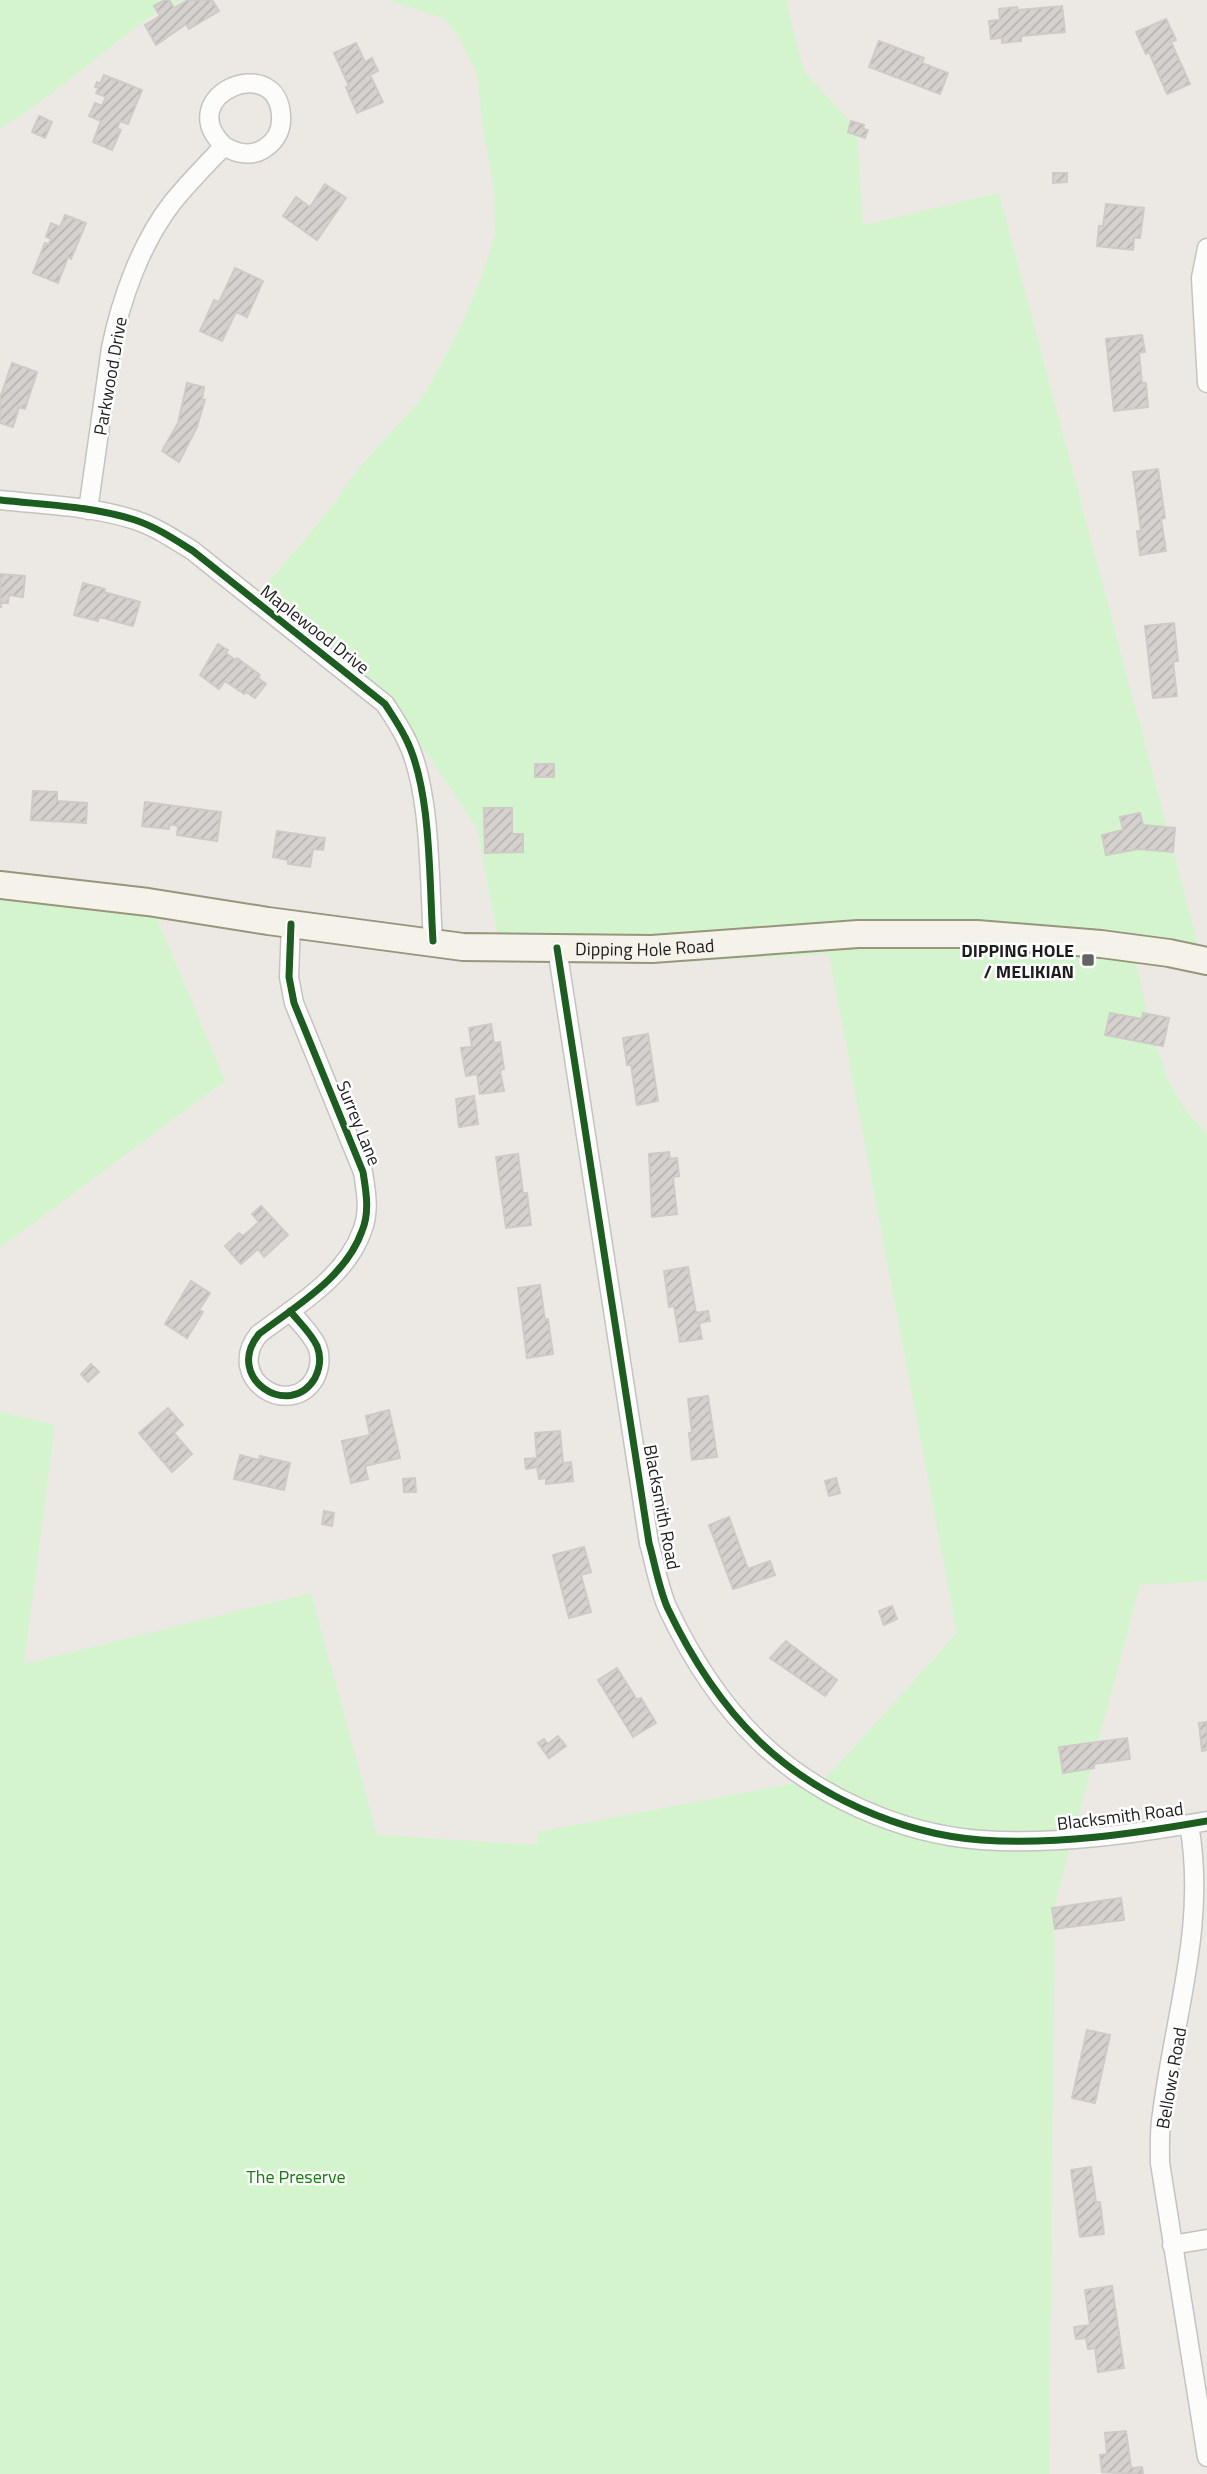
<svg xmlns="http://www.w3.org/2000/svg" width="1207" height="2474" font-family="'Titillium Web',sans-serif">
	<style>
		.park { fill: #d4f4ce }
		.building { fill: url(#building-hatch); stroke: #cfcac7; stroke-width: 2 }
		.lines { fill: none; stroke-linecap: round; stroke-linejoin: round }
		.street-casing { stroke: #c4c3c1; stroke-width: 21 }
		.secondary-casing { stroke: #97957c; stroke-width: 30 }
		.street { stroke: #fcfcfb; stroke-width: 18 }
		.secondary { stroke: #f4f2e9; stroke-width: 26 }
		.cycleway-casing { stroke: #fff; stroke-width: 11 }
		.cycleway { stroke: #1b5e20; stroke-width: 7 }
		.poi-dot { fill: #656463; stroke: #fff; stroke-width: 2.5 }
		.labels { text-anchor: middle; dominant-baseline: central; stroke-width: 5; stroke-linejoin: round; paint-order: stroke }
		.street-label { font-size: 18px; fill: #1d1d1d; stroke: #fff }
		.poi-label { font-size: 18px; font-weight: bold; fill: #1d1d1d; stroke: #fff; text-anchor: end }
		.park-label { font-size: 18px; fill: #0d8304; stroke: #fff }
	</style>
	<defs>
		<pattern id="building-hatch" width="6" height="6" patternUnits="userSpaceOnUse" patternTransform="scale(1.75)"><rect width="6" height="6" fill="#d4d1ce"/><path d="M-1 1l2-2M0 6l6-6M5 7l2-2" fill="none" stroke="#b6b3b0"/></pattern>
	</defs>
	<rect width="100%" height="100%" fill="#ece9e5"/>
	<!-- park -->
	<path class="park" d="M0,0H188L166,4L39,103L0,129Z
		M388,0H786L804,71L857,129L863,225L999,193L1199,948L1133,949C1145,999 1155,1066 1185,1109C1191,1118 1200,1125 1207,1133V1581L1140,1585L1055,1904L1049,2474H0V1412L55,1425L24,1664L311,1593L377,1835L538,1845L537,1832L827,1777L957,1633L829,954L683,962L500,948L477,828L409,727L255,597L307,537L337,500L353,475L425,394L457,334L479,284L495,236L494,188L482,122L477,73L461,41L445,19Z
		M0,885L153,909L225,1081L0,1248Z"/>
	<!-- building -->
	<path class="building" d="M165,0H169L174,8L188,0H212L219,11L189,29L186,24L156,45L145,25L160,16L154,6Z
		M1062,6L1065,32L1021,36V41L1002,43V38L991,39L989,21L1000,20L999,9L1017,7L1018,10Z
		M1166,19L1176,40L1171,42L1190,84L1167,94L1149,52L1146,54L1136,32Z
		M879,41L924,58L922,63L948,73L940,94L869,67Z
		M356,43L365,62L372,58L378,71L370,75L383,102L357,113L346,87L349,86L334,53Z
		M104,75L142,90L128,124L120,121L117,128L121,130L112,150L93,142L101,121L89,116L95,103L102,106L106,97L96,93L99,88L95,87L97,82L100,84Z
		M39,116L52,122L45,138L32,132Z
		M851,121L864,125L863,129L868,130L865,138L848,132Z
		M1053,173H1067V182L1053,183Z
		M325,184L346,198L317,240L283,216L296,197L310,207Z
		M1106,204L1144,208L1140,238H1134L1133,250L1097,246L1099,226H1103Z
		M65,215L86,223L71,259L68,257L58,283L33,273L45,243L49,244L51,239L46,237L51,223L60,227Z
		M235,268L263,281L247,317L236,312L222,341L200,331L214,300L219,302Z
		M1142,335L1145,352L1139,353L1142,383H1146L1148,407L1114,411L1106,339Z
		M12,363L37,372L25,409L19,407L13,427L0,423V398Z
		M187,383L204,387L202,399L205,400L197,427L179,462L162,451L178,423Z
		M1158,469L1165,518L1161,519L1166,551L1140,555L1137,531H1141L1133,472Z
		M0,574L25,576L23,597L9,595L8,603H1V608Z
		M83,583L105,589L104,592L140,602L133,626L99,617L98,621L74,615Z
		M1174,623L1178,661L1173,662L1177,696L1153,698L1145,626Z
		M218,644L228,650L226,653L235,660L237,658L260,675L258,678L266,684L255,698L246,692L244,694L225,681L219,689L200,675Z
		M535,764H554V777H535Z
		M33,791L57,792V801L87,803L86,823L31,820Z
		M145,802L221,812L217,841L177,835L178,826L170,824L169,829L142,826Z
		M484,808H512V834H523V852L485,853Z
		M1140,813L1143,825L1175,828L1173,852L1138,849L1106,855L1102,835L1123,830L1120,817Z
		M277,831L325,838L323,850L313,849L310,867L288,864V860L273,857Z
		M1110,1013L1142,1019L1143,1013L1169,1018L1163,1046L1105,1035Z
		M491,1024L494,1043L500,1042L504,1069L500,1070L504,1091L480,1094L477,1074L466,1076L461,1048L472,1047L469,1028Z
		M648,1034L658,1101L637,1105L631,1065H627L623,1038Z
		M474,1096L478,1124L459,1127L456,1099Z
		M669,1152L670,1159L677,1158L679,1176L673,1177L677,1214L652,1217L649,1154Z
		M518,1154L523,1193H527L531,1225L506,1228L496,1157Z
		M261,1206L288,1235L264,1257L258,1249L241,1264L225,1246L239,1233L243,1236L259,1222L252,1214Z
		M688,1267L696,1313L708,1311L710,1321L699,1323L702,1339L680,1342L674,1306L669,1307L664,1271Z
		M191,1281L210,1293L199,1310L203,1312L187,1338L165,1324Z
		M540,1285L545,1320L548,1319L553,1354L527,1358L518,1288Z
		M91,1364L99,1372L88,1382L81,1374Z
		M708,1396L717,1457L692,1460L689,1433H692L688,1399Z
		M168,1408L183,1425L174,1433L192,1454L172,1472L139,1433Z
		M389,1410L400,1458L365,1466L368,1479L351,1483L342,1441L370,1435L366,1416Z
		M560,1431L563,1463L571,1462L573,1481L546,1484V1478L539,1479L537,1467L526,1469L525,1459L537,1458L535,1433Z
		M240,1455L259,1460L260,1456L290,1463L284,1490L234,1479Z
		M415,1478L416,1492H404L403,1479Z
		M836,1478L840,1493L829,1496L825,1481Z
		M324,1511L334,1513L332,1526L322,1524Z
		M729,1517L748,1569L770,1561L775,1575L733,1589L709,1525Z
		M584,1547L591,1572L581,1575L591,1612L569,1618L553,1555Z
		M892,1606L897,1619L884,1625L879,1611Z
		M786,1641L837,1680L825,1696L770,1658Z
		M617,1668L637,1700L641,1698L656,1723L633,1737L598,1680Z
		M1207,1722V1750L1202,1751L1199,1723Z
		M558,1736L566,1746L549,1758L538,1743L544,1739L548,1744Z
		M1127,1738L1130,1759L1094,1764V1768L1063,1773L1059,1747Z
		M1121,1898L1124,1920L1055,1929L1052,1908Z
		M1087,2030L1110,2035L1095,2103L1072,2098Z
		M1091,2167L1096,2202H1100L1104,2234L1080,2237L1071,2170Z
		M1112,2286L1124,2368L1098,2372L1095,2348L1088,2349L1086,2338L1076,2339L1074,2327L1090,2325L1085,2290Z
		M1126,2431L1131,2468L1142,2467L1143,2474L1102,2472L1100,2455L1107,2454L1105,2433Z"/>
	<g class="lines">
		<!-- street casing -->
		<g class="street-casing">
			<path id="street" d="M1207,248L1201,278L1207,383
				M0,500C45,505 92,506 135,520C156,527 174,539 193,551L385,704C392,715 399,725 405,737C432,788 429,882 433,941
				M88,510L111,348C121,299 141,243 172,203C188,183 206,165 224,146C171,95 278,51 281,116C282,129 276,141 265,148C252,157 237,154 224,146
				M557,948L649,1543C655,1564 659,1589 668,1609C690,1655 721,1704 758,1740C815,1796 901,1834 981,1840C1056,1845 1133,1834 1207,1821
				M290,1311C299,1322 311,1333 317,1346C321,1356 320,1368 315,1378C290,1421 223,1378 259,1334C296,1306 346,1277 362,1231C370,1212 366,1191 363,1172L294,1003L289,977L291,924
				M1189,1824C1207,1925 1174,2016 1162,2114C1159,2130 1160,2147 1160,2163L1207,2457
				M1172,2245L1207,2239"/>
		</g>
		<!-- secondary casing -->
		<g class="secondary-casing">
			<g id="secondary">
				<path id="s1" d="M0,885L148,902L268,921L463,947L652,949L858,934H977L1101,944L1169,953L1207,961"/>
			</g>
		</g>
		<!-- street -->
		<use href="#street" class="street"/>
		<!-- secondary -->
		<use href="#secondary" class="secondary"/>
		<!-- cycleway casing -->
		<g class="cycleway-casing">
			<path id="cycleway" d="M0,500C45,505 92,506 135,520C156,527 174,539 193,551L385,704C392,715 399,725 405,737C432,788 429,882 433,941
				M557,948L649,1543C655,1564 659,1589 668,1609C690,1655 721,1704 758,1740C815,1796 901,1834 981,1840C1056,1845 1133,1834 1207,1821
				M290,1311C299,1322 311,1333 317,1346C321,1356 320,1368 315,1378C290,1421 223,1378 259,1334C296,1306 346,1277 362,1231C370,1212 366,1191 363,1172L294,1003L289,977L291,924"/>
		</g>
		<!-- cycleway -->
		<use href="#cycleway" class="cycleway"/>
	</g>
	<!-- markers -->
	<rect class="poi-dot" x="1081" y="953" width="14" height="14" rx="3.5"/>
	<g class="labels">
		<!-- street labels -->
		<g class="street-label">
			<text transform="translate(110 376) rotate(-80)">Parkwood Drive</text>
			<text transform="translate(315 629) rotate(38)">Maplewood Drive</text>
			<text stroke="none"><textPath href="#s1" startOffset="649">Dipping Hole Road</textPath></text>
			<text transform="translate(359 1123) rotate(68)">Surrey Lane</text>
			<text transform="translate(662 1507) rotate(79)">Blacksmith Road</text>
			<text transform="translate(1120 1816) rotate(-7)">Blacksmith Road</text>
			<text transform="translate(1171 2078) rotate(-80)">Bellows Road</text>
		</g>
		<!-- poi labels -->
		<g class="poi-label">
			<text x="1074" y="950">DIPPING HOLE<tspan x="1074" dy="21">/ MELIKIAN</tspan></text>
		</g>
		<!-- park labels -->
		<g class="park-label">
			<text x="296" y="2176">The Preserve</text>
		</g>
	</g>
</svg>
